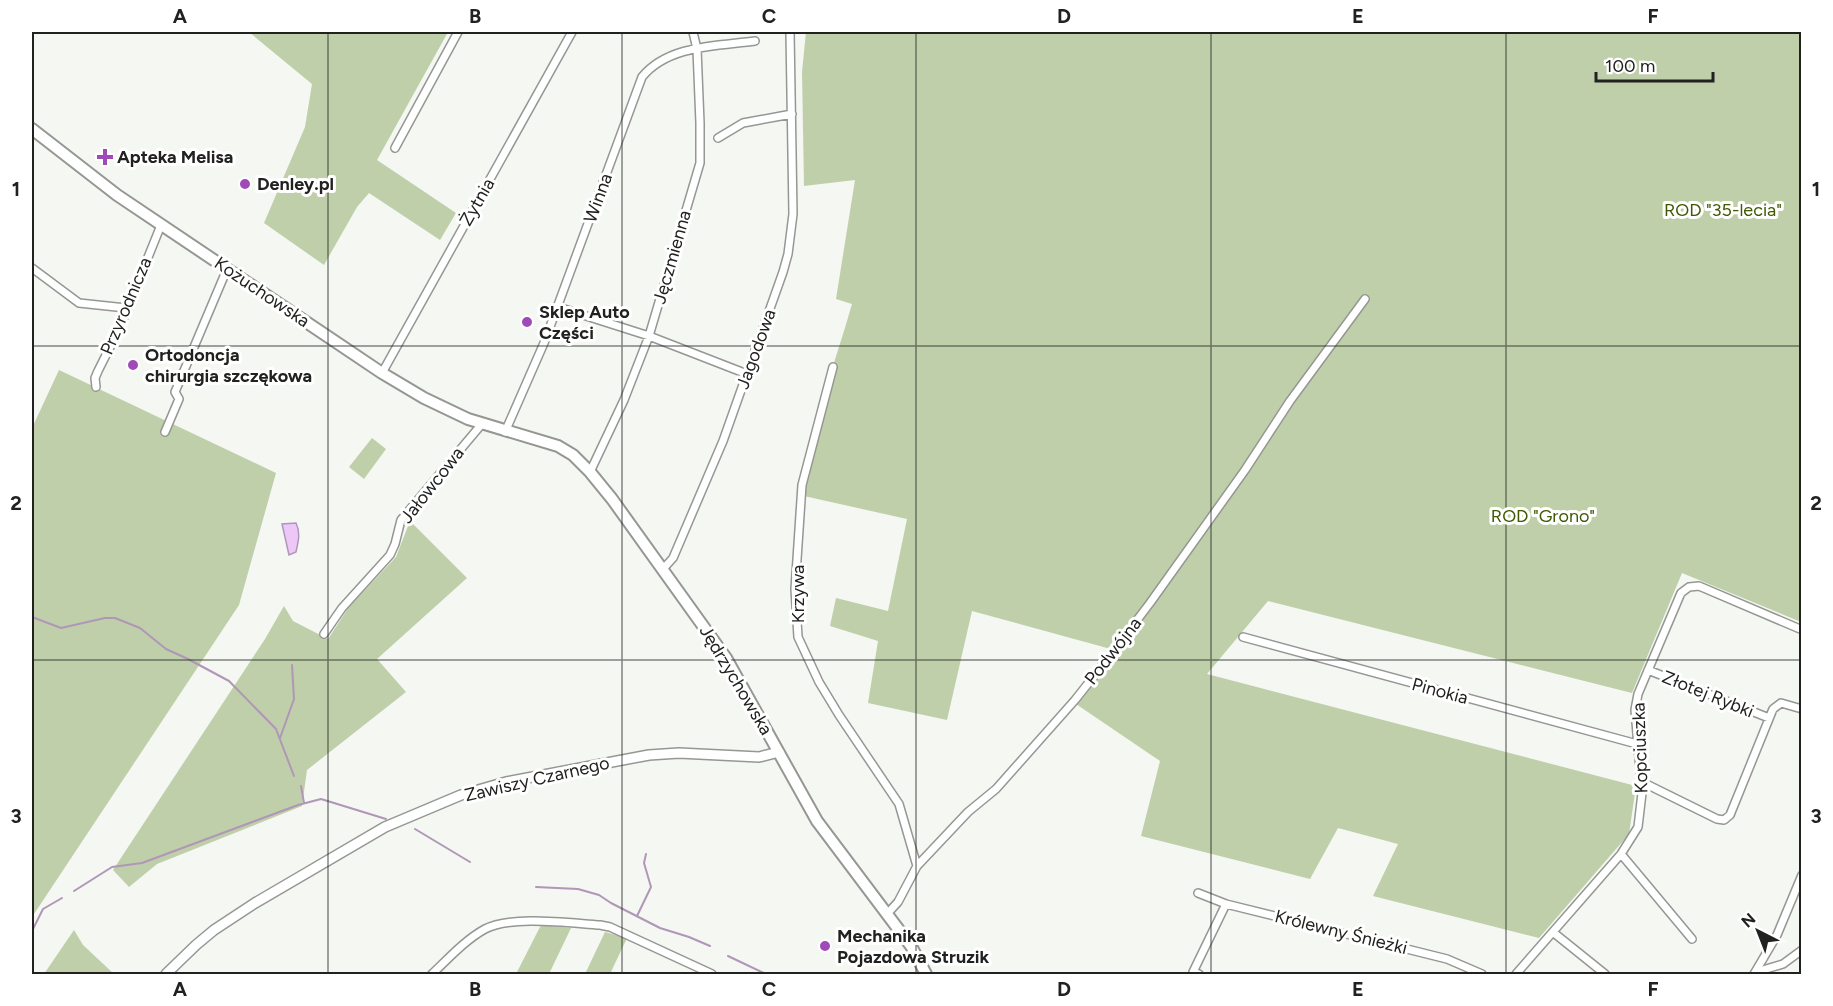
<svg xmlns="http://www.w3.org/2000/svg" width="1833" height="1006" font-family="Figtree,sans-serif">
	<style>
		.green { fill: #bfcfaa }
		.water { fill: #edc7f8; stroke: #b096b7; stroke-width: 1.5 }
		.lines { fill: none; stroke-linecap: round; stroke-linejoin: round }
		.stream { stroke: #b096b7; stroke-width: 2 }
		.minor-casing { stroke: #959793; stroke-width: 10 }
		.tertiary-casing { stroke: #959793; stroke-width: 12 }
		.secondary-casing { stroke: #959793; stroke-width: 14 }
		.minor { stroke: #fff; stroke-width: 7 }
		.tertiary { stroke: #fff; stroke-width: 9 }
		.secondary { stroke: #fff; stroke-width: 10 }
		.grid { fill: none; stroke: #212220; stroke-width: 1.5; stroke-opacity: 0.55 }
		.poi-dot { fill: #a04ab8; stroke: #fff; stroke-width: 2 }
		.labels { text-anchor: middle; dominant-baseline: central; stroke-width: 6; stroke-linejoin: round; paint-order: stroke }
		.poi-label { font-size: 18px; font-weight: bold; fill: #212220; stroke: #fff; text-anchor: start }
		.street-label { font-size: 18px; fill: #212220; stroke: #fff }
		.park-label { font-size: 18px; fill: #3f5801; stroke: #fff }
		.neatline { fill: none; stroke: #212220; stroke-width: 2 }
		.grid-label { font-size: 20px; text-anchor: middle; font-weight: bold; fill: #212220 }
	</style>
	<rect width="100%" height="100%" fill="#f4f7f2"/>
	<!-- green -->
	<path class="green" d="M249,32H448L377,160L456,213L440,240L369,193L357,207L324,265L264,223L305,127L312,84Z
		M806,32H1801V622L1682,573L1632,693L1268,601L1207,674L1636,786L1629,834L1539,938L1373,896L1398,844L1338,828L1310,879L1141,836L1160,761L1076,704L1118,651L972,611L947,720L868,703L878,641L830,626L836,598L888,611L907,519L804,496C809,430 834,367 852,304L836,299L855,180L804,186L802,72Z
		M59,370L276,473L239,605L32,917V428Z
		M372,438L386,449L364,479L349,467Z
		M410,521L467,578L377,659L406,692L307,770L302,806L157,864L129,887L113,870L265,639L284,606L293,621L328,639L349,607L396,557Z
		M541,925L571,928L549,974H516Z
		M74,930L83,945L114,974H44Z
		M605,932L627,938L610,974H585Z"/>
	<!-- water -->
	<path class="water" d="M296,523C301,533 298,542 296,552L289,555L282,524Z"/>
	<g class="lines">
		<!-- stream -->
		<path class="stream" d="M32,617L61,628L105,618H115L140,628L166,649L188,659L229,681L276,729L294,776
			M280,738L294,699L292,665
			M301,786L304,803
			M415,829L470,862
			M536,887L578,889L599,895L611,903L660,928L689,937L710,946
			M74,891L112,867L142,863L298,805L321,799L386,819
			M637,916L651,887L644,863L646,854
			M32,931L43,909L62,898
			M728,956L766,974"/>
		<!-- minor casing -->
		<g class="minor-casing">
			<path id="minor" d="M718,138L743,123L792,114
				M395,148L458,32
				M32,268L79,303L126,308
				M558,307L649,336L747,374
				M833,367L802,485L795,589L798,637L819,682L839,715L899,804L917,866
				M382,373L572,32
				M96,387L95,378L98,371L120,327L161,225
				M165,432L179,399L175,392L227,269
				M505,432L544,343L642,77C668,45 717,46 755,41
				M590,472L624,400L649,336L700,163V123L697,49L693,32
				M663,569L673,558L723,441L783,272L788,254L793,214L790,32
				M324,634L342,608L390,555L395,544L401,520L481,425
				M1243,637L1637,744
				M1648,670L1769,718
				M1642,782L1717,819L1724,820L1730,815L1773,709L1781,703L1802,709
				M1621,854L1692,939
				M1198,893L1226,904L1447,959L1482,974
				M887,914L898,902L917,866L968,812L996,789L1075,700L1109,657L1150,603L1245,470L1290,401L1365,299
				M1554,933L1605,974
				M1756,972L1783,964L1802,950
				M432,974C448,959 465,940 485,929C512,915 569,923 600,925L610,927L712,974
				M1199,974L1193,972L1226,904
				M1516,974L1621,854L1638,827L1642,793L1635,710L1638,694L1681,593L1689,587L1699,586L1800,629
				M1754,974L1777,935L1802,875"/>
		</g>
		<!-- tertiary casing -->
		<g class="tertiary-casing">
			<path id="tertiary" d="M166,974L196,945L214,930L255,903L385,827L461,795L506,782L649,755L679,753L759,757L779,752"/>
		</g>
		<!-- secondary casing -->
		<g class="secondary-casing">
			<path id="secondary" d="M32,129L117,195L382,373L424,398L468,419L558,446L573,455L590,472L612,499L726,658L817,821L911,946L926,974"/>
		</g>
		<!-- minor -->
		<use href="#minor" class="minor"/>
		<!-- tertiary -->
		<use href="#tertiary" class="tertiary"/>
		<!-- secondary -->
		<use href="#secondary" class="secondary"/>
	</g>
	<!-- grid -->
	<path class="grid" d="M328,32V974M622,32V974M916,32V974M1211,32V974M1506,32V974M32,346H1802M32,660H1802"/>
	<!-- markers -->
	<g class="poi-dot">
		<path d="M102 148h6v6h6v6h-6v6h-6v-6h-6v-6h6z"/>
		<circle cx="245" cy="184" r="6"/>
		<circle cx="527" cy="322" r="6"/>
		<circle cx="133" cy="365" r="6"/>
		<circle cx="825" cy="946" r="6"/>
	</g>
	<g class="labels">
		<!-- poi labels -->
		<g class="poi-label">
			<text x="117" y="157">Apteka Melisa</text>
			<text x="257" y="184">Denley.pl</text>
			<text x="539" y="312">Sklep Auto<tspan x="539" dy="21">Części</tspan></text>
			<text x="145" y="355">Ortodoncja<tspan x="145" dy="21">chirurgia szczękowa</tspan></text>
			<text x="837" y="936">Mechanika<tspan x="837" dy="21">Pojazdowa Struzik</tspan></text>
		</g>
		<!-- street labels -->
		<g class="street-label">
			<text transform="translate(598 198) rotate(-70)">Winna</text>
			<text transform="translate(477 202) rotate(-60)">Żytnia</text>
			<text transform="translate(672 257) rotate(-74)">Jęczmienna</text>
			<text transform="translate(262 292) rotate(34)">Kożuchowska</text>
			<text transform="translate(126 306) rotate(-67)">Przyrodnicza</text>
			<text transform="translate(756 349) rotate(-70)">Jagodowa</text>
			<text transform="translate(432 485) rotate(-52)">Jałowcowa</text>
			<text transform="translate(798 594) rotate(-90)">Krzywa</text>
			<text transform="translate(1113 651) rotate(-52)">Podwójna</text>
			<text transform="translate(736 680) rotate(59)">Jędrzychowska</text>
			<text transform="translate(1440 691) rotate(15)">Pinokia</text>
			<text transform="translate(1708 694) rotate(22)">Złotej Rybki</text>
			<text transform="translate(1640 748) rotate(-92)">Kopciuszka</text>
			<text transform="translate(537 779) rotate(-13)">Zawiszy Czarnego</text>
			<text transform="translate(1341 932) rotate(14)">Królewny Śnieżki</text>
		</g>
		<!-- park labels -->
		<g class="park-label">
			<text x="1723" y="210">ROD "35-lecia"</text>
			<text x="1543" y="516">ROD "Grono"</text>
		</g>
	</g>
	<!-- border -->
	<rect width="1833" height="1006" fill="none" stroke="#ffffff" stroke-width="66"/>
	<!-- north arrow -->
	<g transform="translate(1758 931) rotate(318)" stroke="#ffffff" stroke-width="4.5" paint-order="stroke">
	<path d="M0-4.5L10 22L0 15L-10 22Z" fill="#212220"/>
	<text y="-9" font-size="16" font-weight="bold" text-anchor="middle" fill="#212220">N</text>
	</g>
	<!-- scale -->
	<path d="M1596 72v9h117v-9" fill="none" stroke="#212220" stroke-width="3"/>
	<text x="1605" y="72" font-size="18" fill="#212220" stroke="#ffffff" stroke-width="4.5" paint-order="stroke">100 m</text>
	<rect x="33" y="33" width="1767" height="940" class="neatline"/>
	<g class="grid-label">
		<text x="180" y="23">A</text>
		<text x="475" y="23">B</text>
		<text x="769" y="23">C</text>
		<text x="1064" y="23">D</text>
		<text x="1358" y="23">E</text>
		<text x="1653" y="23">F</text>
		<text x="16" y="196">1</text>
		<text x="1816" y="196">1</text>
		<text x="16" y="510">2</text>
		<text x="1816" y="510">2</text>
		<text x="16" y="823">3</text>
		<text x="1816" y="823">3</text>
		<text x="180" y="996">A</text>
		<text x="475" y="996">B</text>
		<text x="769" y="996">C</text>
		<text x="1064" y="996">D</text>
		<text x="1358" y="996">E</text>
		<text x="1653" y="996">F</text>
	</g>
</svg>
